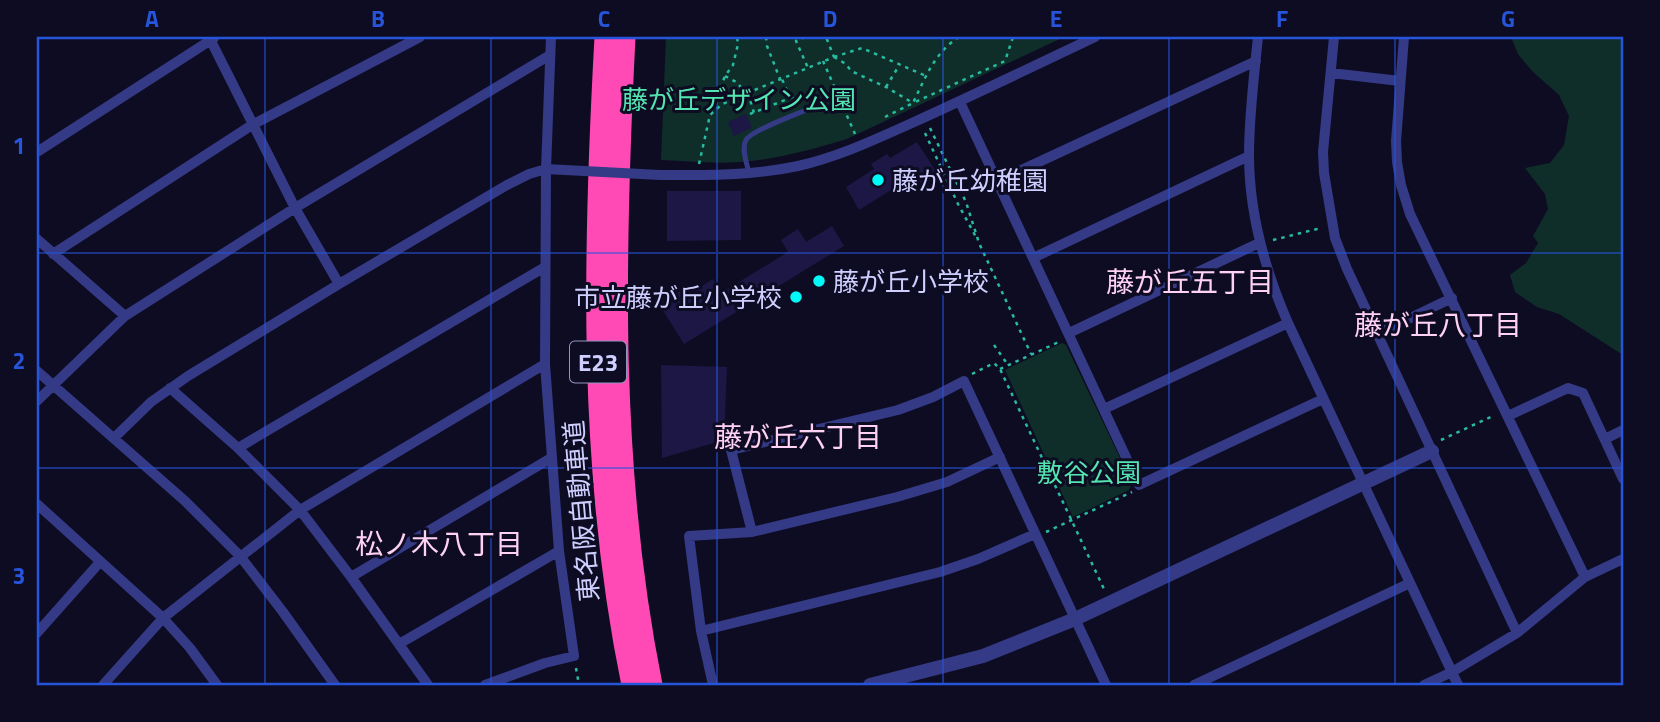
<svg xmlns="http://www.w3.org/2000/svg" width="1660" height="722" font-family="'Titillium Web','Noto Sans JP',sans-serif">
	<style>
		.green { fill: #0f2e29 }
		.building { fill: #1c1745 }
		.lines { fill: none; stroke-linecap: round; stroke-linejoin: round }
		.path { stroke: #27bba1; stroke-width: 2.5; stroke-dasharray: 3.5 5; stroke-linecap: butt }
		.service { stroke: #343a85; stroke-width: 5 }
		.minor { stroke: #343a85; stroke-width: 10 }
		.tertiary { stroke: #343a85; stroke-width: 14 }
		.motorway { stroke: #ff4ab5; stroke-width: 21 }
		.minor-bridge { stroke: #343a85; stroke-width: 10 }
		.grid { fill: none; stroke: #2654da; stroke-width: 2; stroke-opacity: 0.55 }
		.poi-dot { fill: #00faf7; stroke: #0e0c23; stroke-width: 2.5 }
		.labels { text-anchor: middle; dominant-baseline: central; stroke-width: 6; stroke-linejoin: round; paint-order: stroke }
		.shield { fill: #0e0c23; stroke: #9594bd; stroke-width: 2 }
		.shield-label { font-size: 24px; font-weight: bold; fill: #cfcfff }
		.park-label { font-size: 26px; fill: #53e6b1; stroke: #0e0c23 }
		.poi-label { font-size: 26px; fill: #cfcfff; stroke: #0e0c23; text-anchor: start }
		.street-label { font-size: 26px; fill: #cfcfff; stroke: #0e0c23 }
		.neighbourhood-label { font-size: 28px; fill: #ffd1f3; stroke: #0e0c23 }
		.neatline { fill: none; stroke: #2654da; stroke-width: 2.5 }
		.grid-label { font-size: 23px; text-anchor: middle; font-weight: bold; fill: #2654da }
	</style>
	<rect width="100%" height="100%" fill="#0e0c23"/>
	<!-- green -->
	<path class="green" d="M666,37H1064L847,139C813,149 775,160 739,162C713,164 687,161 661,160Z
		M1511,37H1623V355L1559,314L1537,307L1515,292L1510,275L1526,263L1538,243L1533,236L1548,209L1545,194L1525,168L1550,163L1564,145L1569,116L1559,95L1532,71L1518,54Z
		M1062,343L1066,345L1132,483L1129,490L1073,517L1005,370Z"/>
	<!-- building -->
	<path class="building" d="M746,114L752,128L734,136L728,122Z
		M917,142L937,173L912,188L907,180L859,210L846,187L874,169L871,164L887,154L890,158Z
		M667,191H741V240L667,241Z
		M832,226L844,246L684,344L659,304L690,285L694,291L713,279L721,293L788,252L781,240L798,229L806,242Z
		M661,365L727,367L724,440L662,458Z"/>
	<g class="lines">
		<!-- path -->
		<path class="path" d="M766,37L767,46L780,79
			M805,37L796,41L808,68
			M959,37C935,52 925,78 913,103L1005,61L1013,37
			M834,57L862,48L926,76
			M834,57L846,64L851,71L886,87L913,103
			M823,61L855,134
			M725,76L738,83L745,94
			M886,87L900,64
			M748,93L754,113
			M790,98L800,94
			M711,112L725,76L733,65L738,44L737,37
			M750,114L790,98L782,79
			M885,117L913,103
			M930,128L966,202L979,243L1031,354
			M925,133L958,204L976,237
			M699,164L710,115L721,105L733,99L834,57L826,37
			M1273,240L1321,228
			M994,345L1008,365
			M1000,369L1061,341
			M972,374L994,363L1000,369L1104,589
			M1441,440L1495,415
			M1046,532L1132,492
			M576,668L579,685"/>
		<!-- service -->
		<path class="service" d="M749,173C747,164 741,148 746,140C750,131 800,113 811,108"/>
		<!-- minor -->
		<path class="minor" d="M209,37L295,208L339,284
			M1258,37C1254,76 1249,116 1249,155C1249,214 1265,270 1288,323L1458,685
			M1334,37L1323,152L1324,173L1335,238L1347,269L1517,633
			M1404,37L1396,141L1397,162L1401,185L1410,214L1585,577
			M1331,73L1400,81
			M960,102L1139,485L1323,399
			M37,152L214,38
			M660,175C706,175 752,176 798,166C838,157 874,140 912,123C974,95 1034,66 1095,37
			M998,181L1256,61
			M37,239L125,316
			M53,254L252,125L420,37
			M1033,258L1249,156
			M1069,333L1259,243
			M1377,334L1452,298
			M37,371L185,501L240,556L283,612L335,685
			M170,388L238,448L300,510L351,577L428,685
			M37,401L125,316L295,208L550,55
			M1104,409L1288,323
			M1508,416L1568,388L1583,393L1623,479
			M114,438L151,402L188,376L339,284L507,185L529,174L546,169
			M1605,439L1623,430
			M238,448L545,267
			M37,504L163,618L190,648L217,685
			M752,532L731,450L898,410L933,397L964,381L1106,685
			M351,577L551,458
			M701,631L940,572L978,559L1035,534
			M37,633L100,562
			M399,644L559,551
			M103,685L163,618L300,510L545,364
			M485,685L545,663L574,656L559,551L545,364L546,169L551,37
			M713,685L701,631L689,536L752,532L897,497L947,482L1000,457
			M1194,685L1410,583
			M1424,685L1452,672L1517,633L1585,577L1623,559"/>
		<!-- tertiary -->
		<path class="tertiary" d="M870,685L983,656L1075,619L1432,451"/>
		<!-- motorway -->
		<path class="motorway" d="M605,37C593,253 588,472 632,685
			M625,37C614,253 609,473 652,685"/>
		<!-- minor-bridge -->
		<path class="minor-bridge" d="M546,169L660,175"/>
	</g>
	<!-- grid -->
	<path class="grid" d="M265,37V685M491,37V685M717,37V685M943,37V685M1169,37V685M1395,37V685M37,253H1623M37,468H1623"/>
	<!-- markers -->
	<g class="poi-dot">
		<circle cx="878" cy="180" r="7"/>
		<circle cx="819" cy="281" r="7"/>
		<circle cx="796" cy="297" r="7"/>
	</g>
	<g class="labels">
		<!-- shield labels -->
		<rect class="shield" x="570" y="341.5" width="56" height="41" rx="5"/>
		<g class="shield-label">
			<text x="598" y="362">E23</text>
		</g>
		<!-- park labels -->
		<g class="park-label">
			<text x="739" y="99">藤が丘デザイン公園</text>
			<text x="1089" y="472">敷谷公園</text>
		</g>
		<!-- poi labels -->
		<g class="poi-label">
			<text x="892" y="180">藤が丘幼稚園</text>
			<text x="833" y="281">藤が丘小学校</text>
			<text x="782" y="297" text-anchor="end">市立藤が丘小学校</text>
		</g>
		<!-- street labels -->
		<g class="street-label">
			<text transform="translate(581 511) rotate(-95)">東名阪自動車道</text>
		</g>
		<!-- neighbourhood labels -->
		<g class="neighbourhood-label">
			<text x="1190" y="281">藤が丘五丁目</text>
			<text x="1438" y="324">藤が丘八丁目</text>
			<text x="798" y="436">藤が丘六丁目</text>
			<text x="439" y="543">松ノ木八丁目</text>
		</g>
	</g>
	<!-- border -->
	<rect width="1660" height="722" fill="none" stroke="#0e0c23" stroke-width="77"/>
	<rect x="38" y="38" width="1584" height="646" class="neatline"/>
	<g class="grid-label">
		<text x="152" y="27">A</text>
		<text x="378" y="27">B</text>
		<text x="604" y="27">C</text>
		<text x="830" y="27">D</text>
		<text x="1056" y="27">E</text>
		<text x="1282" y="27">F</text>
		<text x="1508" y="27">G</text>
		<text x="19" y="154">1</text>
		<text x="19" y="369">2</text>
		<text x="19" y="584">3</text>
	</g>
</svg>
